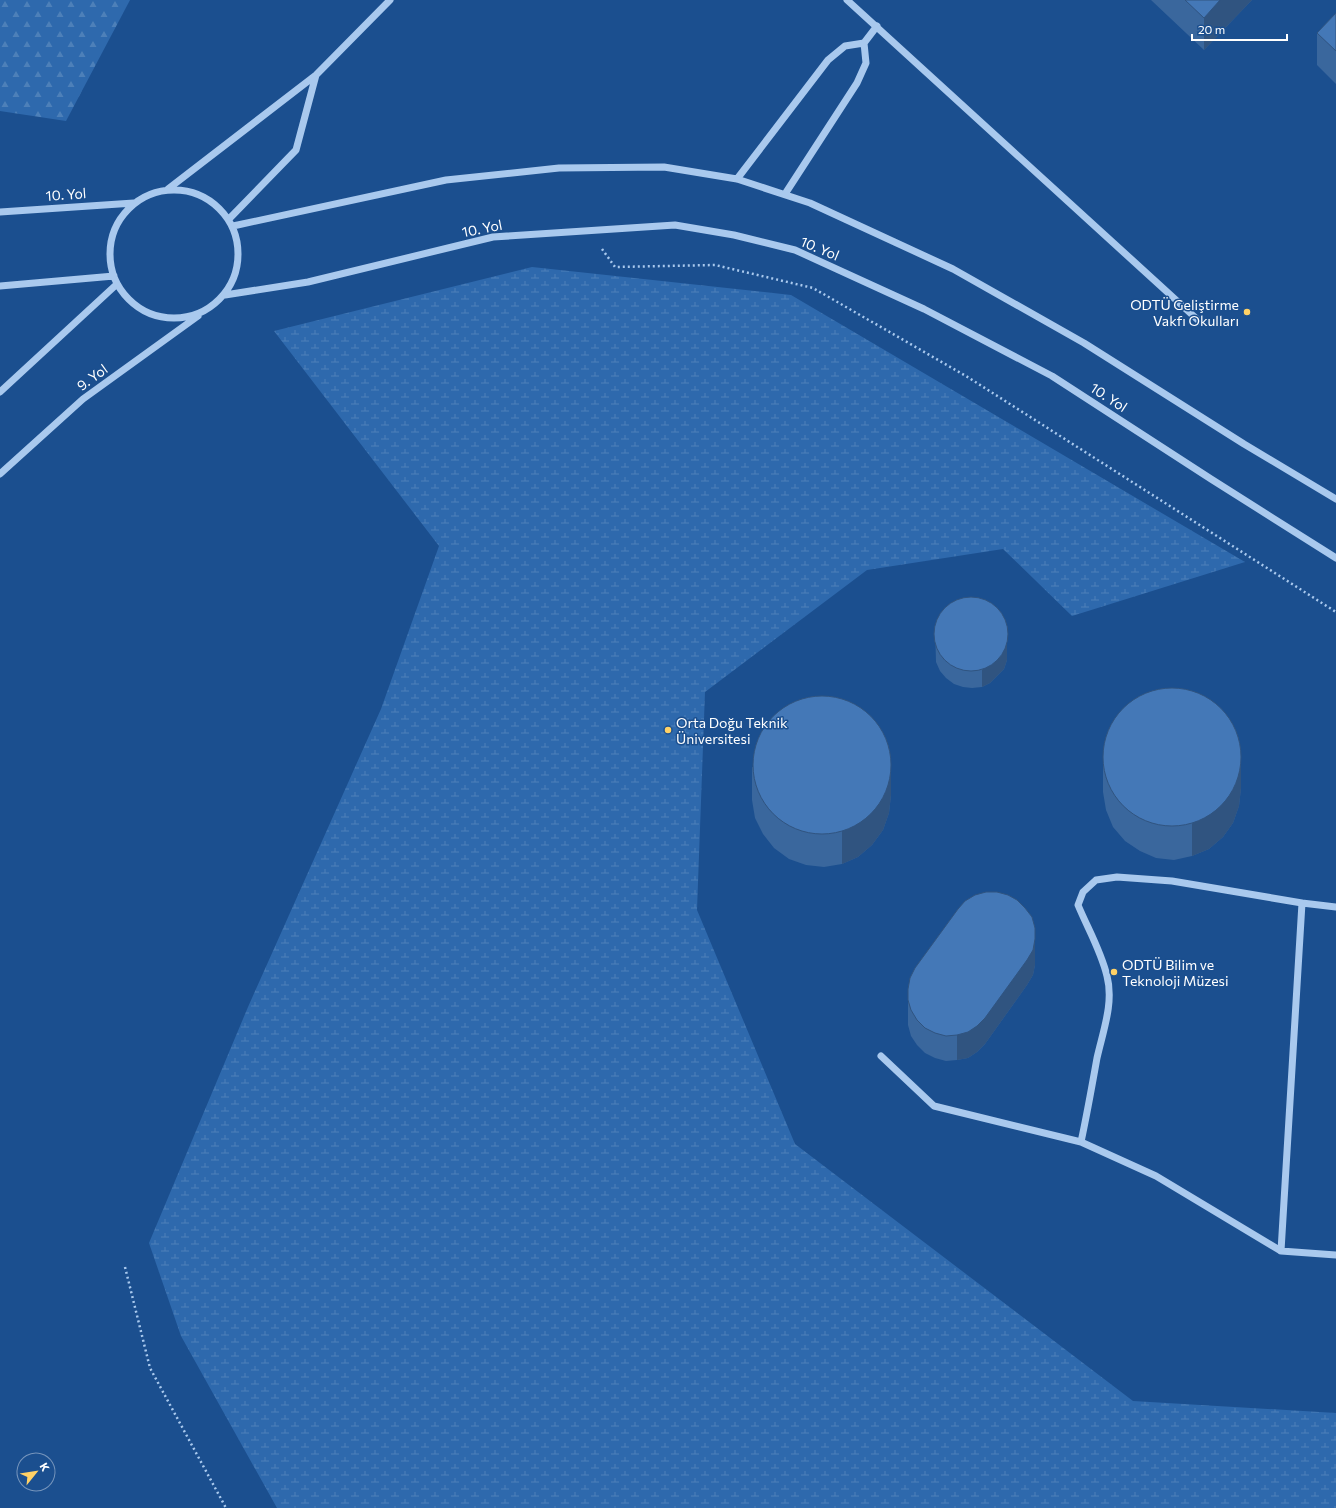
<svg xmlns="http://www.w3.org/2000/svg" width="1336" height="1508" font-family="Commissioner,sans-serif">
	<style>
		.forest { fill: url(#forest-firs) }
		.wetland { fill: url(#wetland-marsh) }
		.lines { fill: none; stroke-linecap: round; stroke-linejoin: round }
		.path { stroke: #a9c9ee; stroke-width: 2.5; stroke-dasharray: 2 3; stroke-linecap: butt }
		.minor { stroke: #a9c9ee; stroke-width: 7 }
		.wall { fill: #3a679d }
		.shaded-wall { fill: #305480 }
		.building { fill: #4478b7; stroke: #305480 }
		.poi-dot { fill: #ffd166; stroke: #1b4f8f; stroke-width: 1.5 }
		.labels { text-anchor: middle; dominant-baseline: central; stroke-width: 3; stroke-linejoin: round; paint-order: stroke }
		.street-label { font-size: 14px; fill: #fff; stroke: #1b4f8f }
		.poi-label { font-size: 14px; fill: #fff; stroke: #1b4f8f; text-anchor: start }
	</style>
	<defs>
		<pattern id="forest-firs" width="22" height="20" patternUnits="userSpaceOnUse"><rect width="22" height="20" fill="#2e69ad"/><path d="M5 1l3.5 6h-7zM16 11l3.5 6h-7z" fill="#4d80b9"/></pattern>
		<pattern id="wetland-marsh" width="20" height="14" patternUnits="userSpaceOnUse"><rect width="20" height="14" fill="#2e69ad"/><path d="M1 5h8M5 5V1M11 12h8M15 12V8" fill="none" stroke="#4d80b9"/></pattern>
	</defs>
	<rect width="100%" height="100%" fill="#1b4f8f"/>
	<!-- forest -->
	<path class="forest" d="M0,0H130L66,121L0,111Z"/>
	<!-- wetland -->
	<path class="wetland" d="M532,267L791,295L1245,562L1072,616L1003,549L867,570L705,692L697,910L795,1144L1133,1401L1336,1413V1508H277L181,1336L149,1243L248,1007L381,709L439,546L274,331Z"/>
	<g class="lines">
		<!-- path -->
		<path class="path" d="M602,249L615,267L715,265L813,288L966,376L1336,612
			M125,1267L150,1368L226,1508"/>
		<!-- minor -->
		<path class="minor" d="M847,0L1199,321
			M737,179L828,60L845,46L864,43
			M168,189L316,75L390,0
			M110 254a64 64 0 1 1 128 0a64 64 0 1 1-128 0Z
			M785,194L857,83L866,63L864,43L877,26
			M0,212L134,203
			M229,219L296,150L316,75
			M233,226L446,180L559,168L664,167L737,179L810,203L953,269L1084,343L1244,444L1336,499
			M0,286L114,276
			M225,295L308,282L493,237L675,225L734,235L795,250L924,309L1052,376L1211,479L1336,558
			M0,392L117,284
			M0,474L83,399L198,316
			M881,1056L934,1106L1081,1142L1156,1176L1281,1251L1336,1255
			M1081,1142C1087,1114 1092,1086 1097,1058C1103,1031 1114,1003 1107,976C1101,951 1088,929 1078,905L1083,892L1096,880L1117,877L1172,881L1302,903
			M1281,1251L1302,903L1336,907"/>
	</g>
	<!-- wall -->
	<path class="wall" d="M1151,0H1252L1204,50Z
		M1336,13V84L1317,65V33Z
		M935,626L1007,660L1004,669L990,683L982,687L972,688L963,687L954,684L946,678L940,671L936,662Z
		M1103,760L1241,788L1239,806L1233,823L1223,837L1209,849L1192,856L1174,860L1156,858L1140,851L1125,841L1113,827L1106,810L1103,792Z
		M752,767L891,795L889,813L883,830L872,845L858,857L842,864L824,867L806,865L789,859L774,848L763,834L755,818L752,800Z
		M1035,965L1033,975L1027,985L985,1044L977,1052L968,1058L957,1060L946,1061L935,1058L925,1053L917,1045L911,1036L908,1025V989Z"/>
	<!-- shaded-wall -->
	<path class="shaded-wall" d="M1220,0H1252L1204,50V18Z
		M1007,642V660L1004,669L990,683L982,687V670Z
		M1241,755V788L1239,806L1233,823L1223,837L1209,849L1192,856V824Z
		M891,762V795L889,813L883,830L872,845L858,857L842,864V831Z
		M1035,939V965L1033,975L1027,985L985,1044L977,1052L968,1058L957,1060V1035Z"/>
	<!-- building -->
	<path class="building" d="M1185,0H1220L1204,18Z
		M1336,13V51L1317,33Z
		M934 634a37 37 0 1 1 74 0a37 37 0 1 1-74 0Z
		M1103 757a69 69 0 1 1 138 0a69 69 0 1 1-138 0Z
		M753 765a69 69 0 1 1 138 0a69 69 0 1 1-138 0Z
		M986,892H997L1008,895L1017,900L1025,908L1032,917L1035,928V939L1033,950L1027,960L985,1018L977,1026L968,1032L957,1035L946,1036L935,1033L925,1028L917,1020L911,1010L908,1000V989L910,978L915,968L958,909L965,901L975,895Z"/>
	<!-- markers -->
	<g class="poi-dot">
		<circle cx="1247" cy="312" r="4"/>
		<circle cx="668" cy="730" r="4"/>
		<circle cx="1114" cy="972" r="4"/>
	</g>
	<g class="labels">
		<!-- street labels -->
		<g class="street-label">
			<text transform="translate(66 194) rotate(-4)">10. Yol</text>
			<text transform="translate(482 228) rotate(-11)">10. Yol</text>
			<text transform="translate(820 248) rotate(23)">10. Yol</text>
			<text transform="translate(92 377) rotate(-36)">9. Yol</text>
			<text transform="translate(1109 397) rotate(33)">10. Yol</text>
		</g>
		<!-- poi labels -->
		<g class="poi-label">
			<text x="1239" y="304" text-anchor="end">ODTÜ Geliştirme<tspan x="1239" dy="16">Vakfı Okulları</tspan></text>
			<text x="676" y="722">Orta Doğu Teknik<tspan x="676" dy="16">Üniversitesi</tspan></text>
			<text x="1122" y="964">ODTÜ Bilim ve<tspan x="1122" dy="16">Teknoloji Müzesi</tspan></text>
		</g>
	</g>
	<!-- north arrow -->
	<g transform="translate(36 1472) rotate(60)"><circle r="19" fill="#1b4f8f" stroke="#7695bc"/>
	<path d="M0-3L7 15L0 10L-7 15Z" fill="#ffd166"/>
	<text y="-6" font-size="11" font-weight="bold" text-anchor="middle" fill="#ffffff">K</text>
	</g>
	<!-- scale -->
	<path d="M1192 34v6h95v-6" fill="none" stroke="#ffffff" stroke-width="2"/>
	<text x="1198" y="34" font-size="12" fill="#ffffff" stroke="#1b4f8f" stroke-width="3" paint-order="stroke">20 m</text>
</svg>
